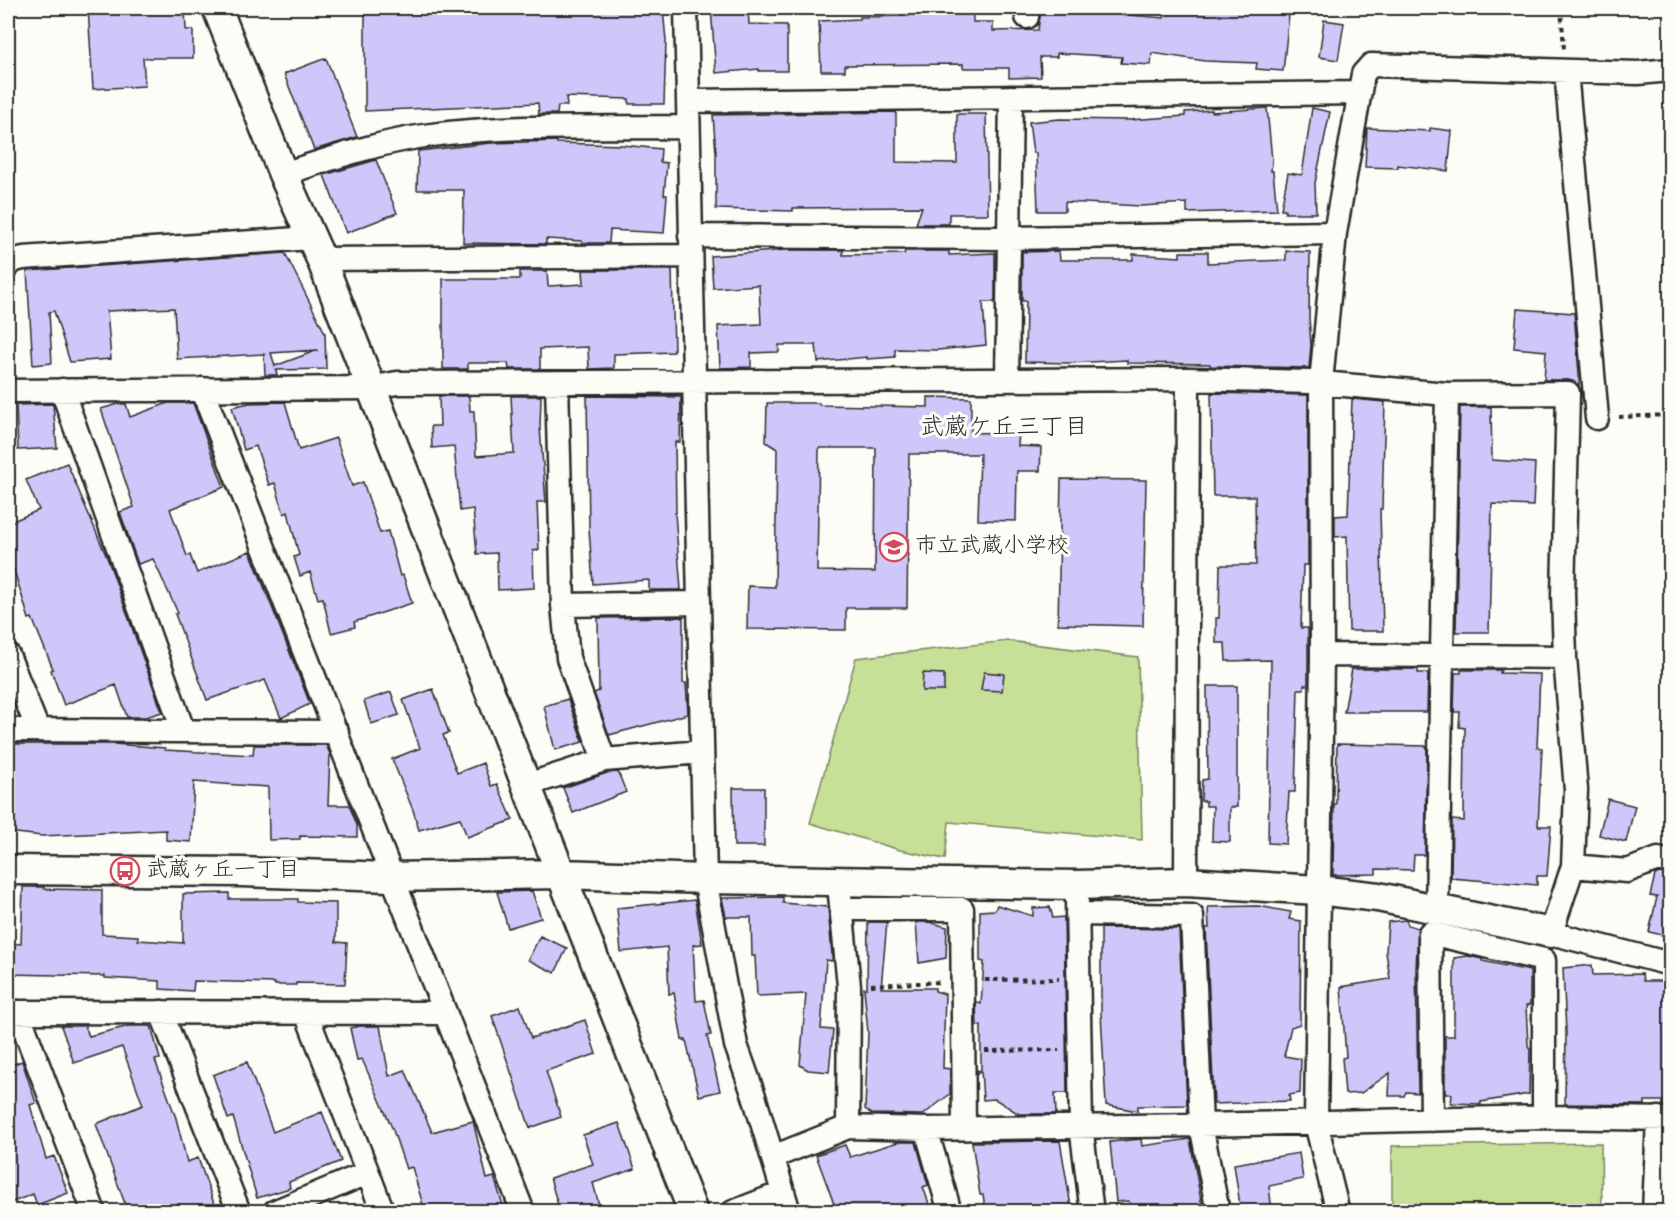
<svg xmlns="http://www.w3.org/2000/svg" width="1678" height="1219" font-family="Dekko,'Klee One',sans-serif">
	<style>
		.green { fill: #c6e197; stroke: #788661; stroke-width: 1.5 }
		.building { fill: #cfc7fa; stroke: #2b2b2b; stroke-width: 1.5; fill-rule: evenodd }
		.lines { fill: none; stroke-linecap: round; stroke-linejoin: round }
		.minor-casing { stroke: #2b2b2b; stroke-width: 27 }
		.tertiary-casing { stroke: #2b2b2b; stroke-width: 33 }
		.path { stroke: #2b2b2b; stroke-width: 4; stroke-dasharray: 4.5 4.5; stroke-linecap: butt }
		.minor { stroke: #fdfcf7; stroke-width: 22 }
		.tertiary { stroke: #fdfcf7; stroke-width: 28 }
		.labels { text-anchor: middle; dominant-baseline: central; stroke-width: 6; stroke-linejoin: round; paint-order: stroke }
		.poi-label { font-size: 22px; fill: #2b2b2b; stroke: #fdfcf7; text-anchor: start }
		.neighbourhood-label { font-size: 24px; fill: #2b2b2b; stroke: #fdfcf7 }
	</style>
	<rect width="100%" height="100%" fill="#fdfcf7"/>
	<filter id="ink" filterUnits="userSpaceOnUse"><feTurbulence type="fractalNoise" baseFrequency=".0167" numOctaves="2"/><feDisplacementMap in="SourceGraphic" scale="12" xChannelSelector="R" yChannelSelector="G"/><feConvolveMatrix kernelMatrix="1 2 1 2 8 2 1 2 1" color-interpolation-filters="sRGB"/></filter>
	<g filter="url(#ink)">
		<!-- green -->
		<path class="green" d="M1008,641L1138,657L1142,840L949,822L945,859L900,850L810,823L856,658Z
			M1601,1143L1602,1211H1392V1146Z"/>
		<!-- building -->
		<path class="building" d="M88,8H185L186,30H193V58H143L145,86L93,89Z
			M365,8H663L666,41L664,104H629V99L566,97L567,106H558L557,114H539L538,103L365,111Z
			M711,8H748L749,24L787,25V71H759V69L716,73Z
			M910,8H973V22H993V31L1038,30L1041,8H1120L1119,14L1164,18L1165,8H1233V9L1289,15L1283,71L1256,69L1257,63L1205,61L1152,53L1151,65L1121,63L1122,57L1057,53V57H1040L1041,77L1009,78V68H963V64L845,65V71H821L819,21L860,19V17L909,16Z
			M1324,20L1344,23L1338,60L1319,57Z
			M326,58L357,137L314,150L284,74Z
			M1267,108L1272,160L1271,171H1273L1277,210L1187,213V203L1141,206L1065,202V211H1038L1036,153H1033L1029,122L1060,119L1129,120L1185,116V112L1212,110V112Z
			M1312,108L1330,112L1315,183L1316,213H1285V209H1281L1288,173L1302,175Z
			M896,112V162L957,163V114H986L988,214H949V224H916L922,207L793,208V211L716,209V153L713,115Z
			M1367,128L1430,131V128L1452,131L1448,171L1398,165V168L1365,167Z
			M557,141V143L622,145L661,149L660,162L667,163L664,195H667L664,233L610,230L609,243H582V241L546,239V244L463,243L464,190H417L418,151L491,143Z
			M376,160L397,213L346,233L324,175Z
			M786,250H843V255L904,254L905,251H949V255L995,253V302H983L986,345L938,350L895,349V357L867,359V357L818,362L816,345H779V352L751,353V367L720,368L718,326L761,324L759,285L713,288L711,256Z
			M1059,251L1060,260H1133V254L1180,257V252H1208V263L1286,260V251L1310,252L1309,317L1311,345L1309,368L1210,366V364L1127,363V360L1069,363L1025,362L1026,301H1022V252Z
			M285,253L325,333L326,369L276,370L277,375H265L264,354L177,359L174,308L107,311L111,359L70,362L54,311L49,312L52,363L33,365L27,271ZM318,350L275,366L271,353Z
			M583,270H672L674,352L614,354V368L589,369L588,347L540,349V369H509L508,363H468V369H443V279H520V271H547L548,286L584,284Z
			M1517,309L1574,313L1579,374V385L1568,380H1544L1546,351L1514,348Z
			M1211,393L1308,395V565H1303L1301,628H1308V685H1304V689H1298L1295,792H1289L1286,844L1268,843L1271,660L1226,661L1225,643H1216V618H1219L1220,565H1256L1255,496H1213Z
			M439,396H469L470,411H474L476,456L514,453L511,396H541L540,428L546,502H537L539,550L533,551L534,588L498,590L497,553L477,554L473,509L460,511L454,446L432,448L431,426H440Z
			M587,396L681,397L680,442H675L676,513H675L681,590H649V580L593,584L589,529Z
			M928,397L971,398V433L1019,432L1018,446L1041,447L1040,471H1017L1016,521L978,520L980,454H909L907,608H846V630L747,629L748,586L775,587L777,449L766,442L767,403H819V405L928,407ZM819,448H876L875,572L817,571Z
			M1352,399L1385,402L1382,509H1380L1383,631H1349L1347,536L1335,537V516L1348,515Z
			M285,402L299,450L336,438L352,486L363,482L380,533L388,531L400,576L403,575L412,603L354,622L355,627L331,633L323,598L318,599L310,572L300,576L294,557L299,555L288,512L284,514L275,483L269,485L256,446L244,450L232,407L249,403Z
			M168,403H193L224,487L170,509L187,556L190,555L197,573L250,551L310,704L281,718L265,680L207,700L175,614L178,613L153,559L138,564L120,512L134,507L101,409L118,404H126L130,417Z
			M53,404L57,448L18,450L16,405Z
			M1460,407H1491L1492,460L1535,463L1533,506L1492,504L1489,632H1456Z
			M67,463L108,560L162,712L146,717H127L116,685L64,705L51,670L53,669L32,618L29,619L13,567L8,569V523L39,510L26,480Z
			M1061,479L1146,480L1143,626L1058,624Z
			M683,617V683H686L688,714L609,735L594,693L599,691L598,618Z
			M1352,669H1418V673H1428L1427,712H1344Z
			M1461,670H1501L1500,673L1540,674L1537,747L1542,748L1538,826H1551L1547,876H1537V885L1451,878L1452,820L1464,821L1465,728L1459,727L1460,712H1454L1455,673H1461Z
			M984,672L1004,674L1002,691L981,690Z
			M923,673L944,674V691H922Z
			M1207,686H1237V807H1230V842L1212,841L1213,806H1206V801H1201L1202,780L1208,779Z
			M433,689L449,733L443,735L457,773L483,763L491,786L497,784L513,820L467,837L460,818L419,830L413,810L392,759L420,748L403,700Z
			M391,692L399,715L371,724L364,701Z
			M568,699L583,742L555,750L544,706Z
			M8,744H114L165,748V750L253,755L254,745H326L330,754L328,805H349L357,825V837L300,836V839L269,840L268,787L194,782L191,842L166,840V830L42,836L8,832Z
			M1337,744L1427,746L1425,855H1414L1413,870L1376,869V874L1333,875L1334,804H1336Z
			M618,772L626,792L573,813L563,788L607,773Z
			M733,788H764V846H734Z
			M1608,799L1635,806L1626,842L1599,835Z
			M1659,873L1671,875V937L1649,932L1657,897L1650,896L1655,875Z
			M23,887H44V889L102,890V934L138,936V940L183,943V894L229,893V899H298V902L336,903V942L347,943L345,984L296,983V985H275V983L194,981L193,991L160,989V981L105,978V976L8,974V943L21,944Z
			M532,891L541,918L508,928L497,892Z
			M783,897V903L828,907L832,955V961L826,960L821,1029L833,1030L829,1072L808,1070L800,1065L806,994L757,996L755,956H752L751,917H726L722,898Z
			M695,900L702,944L693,945L696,1001L704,1000L711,1035L707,1036L720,1091L699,1096L686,1040H682L674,993L669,994L667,947L621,952L617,908Z
			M997,905L1033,916V908L1050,907L1053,918L1064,917L1067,1093H1055L1056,1114H1019L995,1099L983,1100L981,1071L977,1074V1070L981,1071V1026H977L976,1002L981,1004L984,962L980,961V911L995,910Z
			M1258,906L1291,912L1289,919L1301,921L1300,1024L1291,1027L1284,1056L1301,1059L1300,1093L1289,1095L1290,1101L1214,1104L1206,928H1209L1208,907Z
			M1406,920L1408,925L1418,928L1416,969L1418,1093L1406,1092L1404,1096H1389L1390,1073L1361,1093L1345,1094L1342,1058L1346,1057L1341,987L1390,979L1386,952L1388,922Z
			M868,922H887L881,988H935V991L945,994L943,1068L950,1069V1094L923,1115L872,1114L865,1109L868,1033L864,988H867Z
			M916,922H929L947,927L946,958L919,963Z
			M1101,928L1179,929L1187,1105L1138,1106V1111L1106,1105L1101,1013Z
			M540,936L567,948L555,973L528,960Z
			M1468,956L1482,959V961L1530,971V1005L1526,1006L1528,1045L1530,1050L1529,1094L1481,1102V1104L1451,1103L1452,1094H1445V1036H1454V958Z
			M1592,965L1593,975L1642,974L1643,981H1671V1101H1645V1105L1565,1104L1566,1032L1563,968Z
			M520,1006L531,1038L585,1020L596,1054L546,1071L561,1117L530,1128L492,1016Z
			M61,1026H85L89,1036L129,1026H151L160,1059L155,1060L176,1118L187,1162L198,1158L217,1212H128L96,1124L143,1105L122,1047L74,1063Z
			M360,1026H380L389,1076L405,1070L432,1132L473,1121L487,1179L494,1177L503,1205L483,1212H425L412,1167L406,1169L393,1130L362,1059L357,1060L350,1028Z
			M22,1061L36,1103L30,1105L46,1159L54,1156L68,1193L37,1205L33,1194L8,1204V1066Z
			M247,1062L273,1132L322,1112L341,1161L289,1182L290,1188L257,1198L233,1117L228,1119L213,1075Z
			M619,1123L635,1169L593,1183L601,1212H560L550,1178L593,1164L583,1135Z
			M1141,1139L1142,1146L1190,1139L1203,1212H1130L1129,1201L1116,1202L1110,1142Z
			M1060,1141L1072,1212H986L983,1195H980L972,1142Z
			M898,1142H916L928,1185L923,1187L932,1212H837L816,1155L845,1145L850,1157Z
			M1299,1153L1303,1179L1269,1186L1272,1212H1241L1234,1164Z"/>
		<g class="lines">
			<!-- minor casing -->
			<g class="minor-casing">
				<path id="minor" d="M686,8L705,879L736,1045L754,1096L789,1212
					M1027,17L1028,8
					M1566,71L1597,418
					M688,101L1359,93
					M283,174C330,159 376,143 424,136C511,124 601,128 688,127
					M690,236L1009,238L1335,233
					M321,259L691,256
					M8,266L12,261L23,258L311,238
					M1007,380L1011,97
					M557,383L563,605L698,603
					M202,389C310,663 414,938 523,1212
					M62,390L183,730
					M8,391L370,388L397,383L1188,379L1310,382L1447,394L1568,393L1563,594L1565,657L1576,790L1573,866L1551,933L1670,964
					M563,605L568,658L604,760
					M8,655L38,730
					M1322,655L1565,657
					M8,730L337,732
					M527,785L604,760L702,752
					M1573,866L1627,871L1658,859L1670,862
					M1186,882L1188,379
					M840,895L849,986L848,1127
					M1077,899L1081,1126L1092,1212
					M842,909H962L964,1128
					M1437,909L1447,394
					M1077,914L1192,916L1201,1125L1218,1212
					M8,1012L444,1013
					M18,1012L94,1212
					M161,1012L239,1212
					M306,1013L383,1212
					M1432,1120L1430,933L1544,960V1117
					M926,1129L950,1212
					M773,1157L848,1127L926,1129L1201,1125L1544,1117L1670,1119
					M274,1212L367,1173
					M733,1212L782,1193
					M1338,1212L1316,1123L1322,655L1321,383L1335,233L1363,74L1371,65L1638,73L1670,70
					M1654,1212L1658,1118"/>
			</g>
			<!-- tertiary casing -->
			<g class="tertiary-casing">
				<path id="tertiary" d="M217,8L283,174L321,259L693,1212
					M8,870L241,872L390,877L562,874L705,879L1077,885L1186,882L1318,890L1378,897L1551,933"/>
			</g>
			<!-- path -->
			<path class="path" d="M1561,8L1564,49
				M1619,417L1670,415
				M985,980L1059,979
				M871,985L942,982
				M985,1051L1059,1050"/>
			<!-- minor -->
			<use href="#minor" class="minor"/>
			<!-- tertiary -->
			<use href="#tertiary" class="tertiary"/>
		</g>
	</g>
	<!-- icons -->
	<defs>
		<g id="school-ring" transform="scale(1.5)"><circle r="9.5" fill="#fdfcf7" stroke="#d1495b" stroke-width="1.5"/><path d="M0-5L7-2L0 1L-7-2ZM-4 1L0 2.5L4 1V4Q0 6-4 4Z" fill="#d1495b"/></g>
		<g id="bus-ring" transform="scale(1.5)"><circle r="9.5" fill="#fdfcf7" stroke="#d1495b" stroke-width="1.5"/><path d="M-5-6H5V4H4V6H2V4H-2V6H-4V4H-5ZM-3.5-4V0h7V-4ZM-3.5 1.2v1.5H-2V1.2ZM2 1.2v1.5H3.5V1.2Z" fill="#d1495b"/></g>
	</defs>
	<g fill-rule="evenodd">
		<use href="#school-ring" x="894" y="547"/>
		<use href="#bus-ring" x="125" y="871"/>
	</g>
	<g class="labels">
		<!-- poi labels -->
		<g class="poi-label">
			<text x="915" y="547">市立武蔵小学校</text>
			<text x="146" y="871">武蔵ヶ丘一丁目</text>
		</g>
		<!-- neighbourhood labels -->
		<g class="neighbourhood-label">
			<text x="1004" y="429">武蔵ケ丘三丁目</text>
		</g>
	</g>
	<!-- margin -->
	<rect width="1678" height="1219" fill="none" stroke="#fdfcf7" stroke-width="30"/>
	<rect x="15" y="15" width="1648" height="1189" fill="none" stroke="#2b2b2b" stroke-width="2" filter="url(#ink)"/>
</svg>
